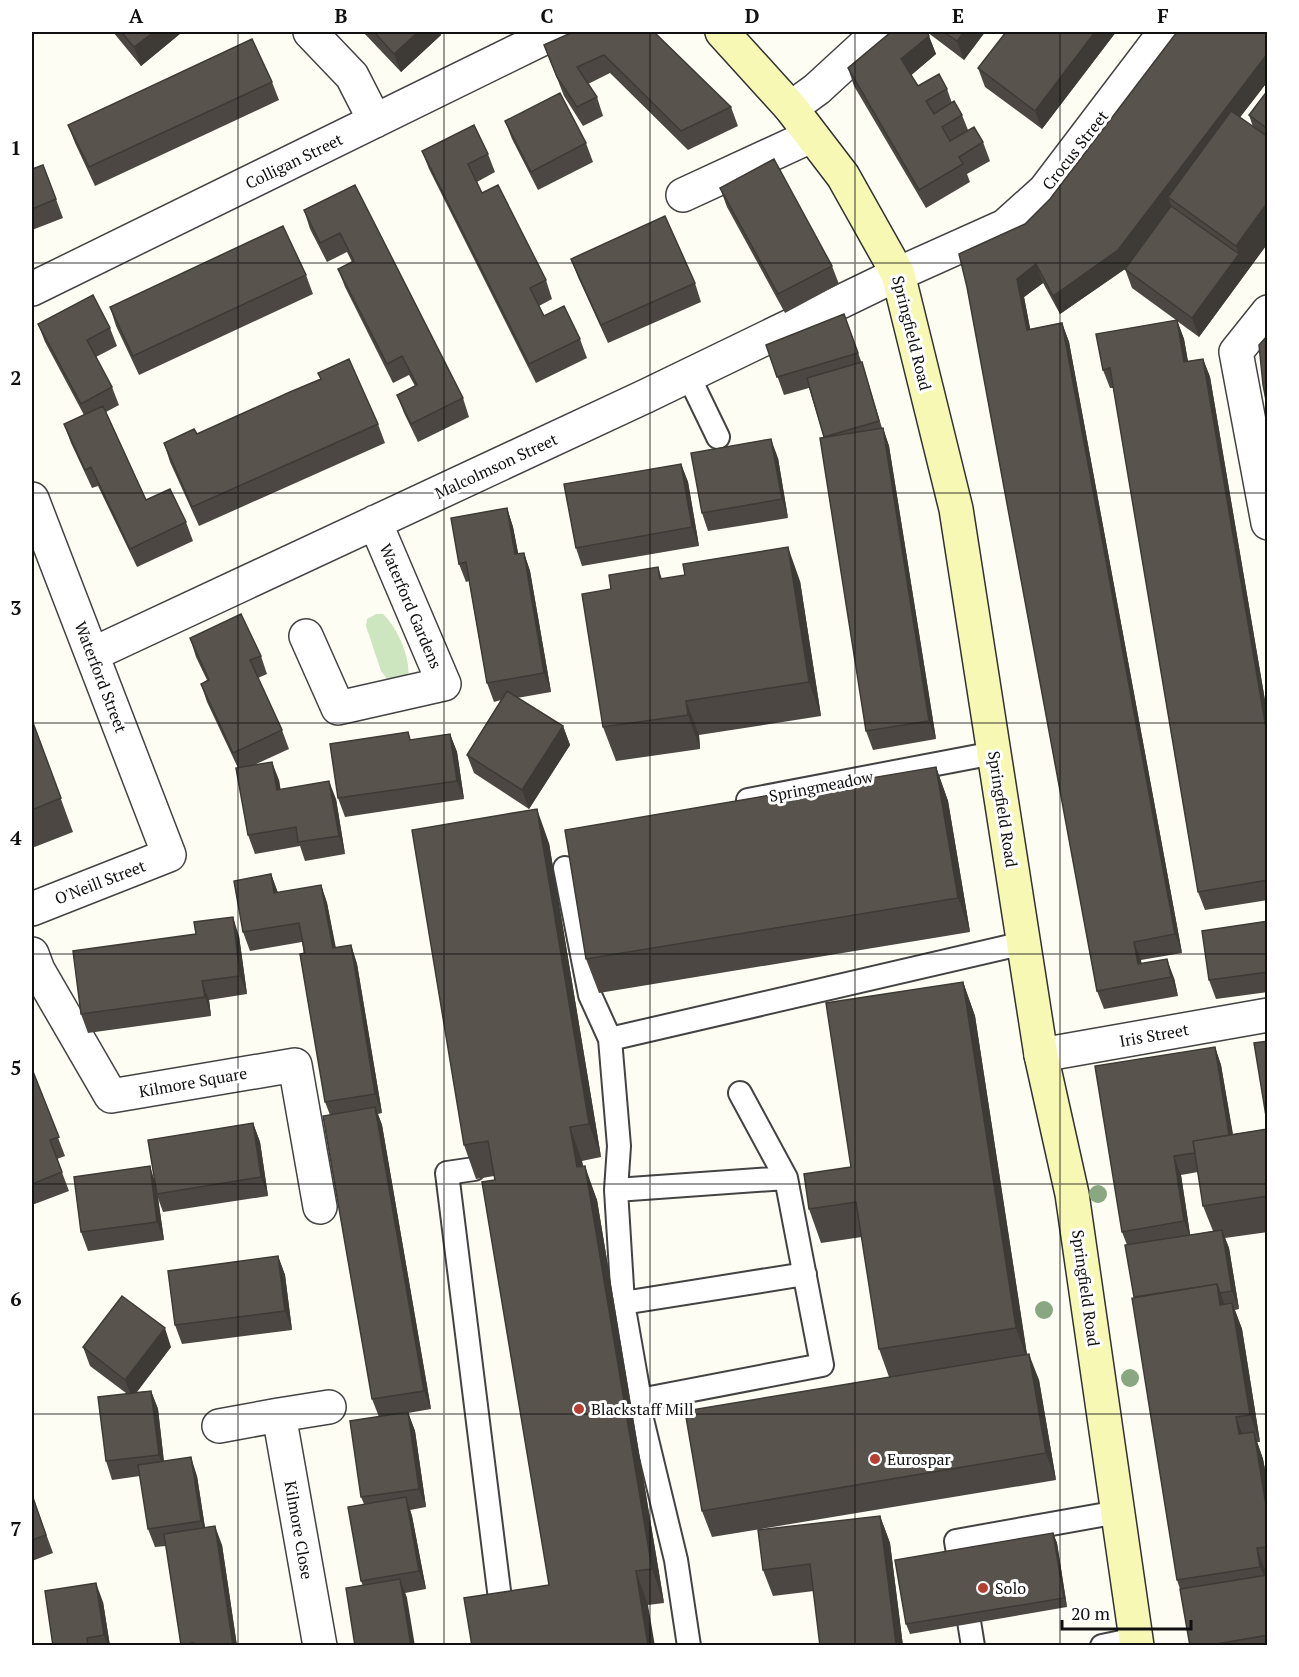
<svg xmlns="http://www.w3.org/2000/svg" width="1299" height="1677" font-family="'PT Serif',serif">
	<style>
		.grass { fill: #cee6bf }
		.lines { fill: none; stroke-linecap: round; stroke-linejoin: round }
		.lane-casing { stroke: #434343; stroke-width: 26 }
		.street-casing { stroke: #434343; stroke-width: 36 }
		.secondary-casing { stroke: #323232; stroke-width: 36 }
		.lane { stroke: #fff; stroke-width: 22 }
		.street { stroke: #fff; stroke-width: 33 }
		.secondary { stroke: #f6f8b4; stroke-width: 33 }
		.tree { fill: #89a882 }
		.wall { fill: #4c4742; fill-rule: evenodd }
		.shaded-wall { fill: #3e3a36 }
		.building { fill: #58534d; stroke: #3e3a36; stroke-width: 1.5 }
		.grid { fill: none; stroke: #101010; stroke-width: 1.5; stroke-opacity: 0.55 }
		.poi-dot { fill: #b53f33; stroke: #fff; stroke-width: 2 }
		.labels { text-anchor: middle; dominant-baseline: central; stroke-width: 6; stroke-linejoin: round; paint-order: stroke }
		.street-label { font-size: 16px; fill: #101010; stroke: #fff }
		.poi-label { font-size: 16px; fill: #101010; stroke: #fff; text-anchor: start }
		.neatline { fill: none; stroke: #101010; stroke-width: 2 }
		.grid-label { font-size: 20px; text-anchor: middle; font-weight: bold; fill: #101010 }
	</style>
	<rect width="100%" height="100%" fill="#fefdf4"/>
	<!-- grass -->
	<path class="grass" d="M376,614H383C397,627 411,658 408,677L392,685L381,671L366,626L367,619Z"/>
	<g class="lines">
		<!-- lane casing -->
		<g class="lane-casing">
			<path id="lane" d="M688,375L718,437
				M748,800L994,753
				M565,868L590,995L610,1039
				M740,1093L786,1178L822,1365L640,1400L623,1303L616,1190L619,1146L610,1039L1024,943
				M474,1169L447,1173L503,1623
				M616,1190L786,1178
				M623,1303L805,1274
				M640,1400L641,1415L676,1560L689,1646
				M973,1646L956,1541L1118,1512
				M1102,1646L1136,1639"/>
		</g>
		<!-- street casing -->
		<g class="street-casing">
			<path id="street" d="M310,32L352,76L375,121
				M791,108L817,89L879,32
				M683,195L811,136
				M32,289L556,32
				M1268,312L1236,352L1268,523
				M32,499L169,855L32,909
				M306,636L338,708L444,684L375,522
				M93,654L646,396L898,274L1005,226L1045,190L1165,32
				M32,954L38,970L111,1096L295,1065L320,1207
				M1041,1055L1268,1015
				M219,1426L279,1415
				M320,1646L279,1415L329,1407"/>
		</g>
		<!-- secondary casing -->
		<g class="secondary-casing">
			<path id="secondary" d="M722,32L791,108L843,176L898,274L956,509L1041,1055L1072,1194L1137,1646"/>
		</g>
		<!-- lane -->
		<use href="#lane" class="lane"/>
		<!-- street -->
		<use href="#street" class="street"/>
		<!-- secondary -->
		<use href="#secondary" class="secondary"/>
	</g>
	<!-- trees -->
	<g class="tree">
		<circle cx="1098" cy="1194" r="9"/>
		<circle cx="1044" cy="1310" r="9"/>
		<circle cx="1130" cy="1378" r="9"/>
	</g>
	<!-- wall -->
	<path class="wall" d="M113,32H180L181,33L141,66Z
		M363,32H440L441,35L401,72Z
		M573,32L731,107L738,126L688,150L610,73L588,84L597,97L603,116L583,126L564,96L544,45Z
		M891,32H985L964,60L927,32L936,54L911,75L918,86L947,89L952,103L962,115L968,130L983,142L990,161L967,174L970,182L926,208L854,86L848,68Z
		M1006,32H1116L1042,129L985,87L978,68Z
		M1268,32V81L1240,117L1253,127L1249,115L1268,90V243L1199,337L1177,321L1184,339L1188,361L1203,359L1210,377L1268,718V900L1205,910L1198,892L1114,388H1110L1103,370L1176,320L1132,288L1125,269L1060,314L1043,283L1024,297L1030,329L1062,323L1069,342L1182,953L1141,960V963L1174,978L1178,996L1104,1009L1097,991L967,287L1025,224L1050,199Z
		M272,82L279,100L95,186L75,143L68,125Z
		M505,121L586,143L593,162L538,190L512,139Z
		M422,151L488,154L495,172L477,182L482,193L546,280L552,299L539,306L544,316L580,339L587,358L536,383L429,169Z
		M32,169L56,199L63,218L32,230Z
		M355,185L463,398L469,417L418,442L404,413L397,395L415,386L409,375L393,383L345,287L338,269L352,262L347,252L327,262L310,229L304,210Z
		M720,188L832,266L839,284L785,313L727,207Z
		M571,259L695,283L701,302L608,343L578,277Z
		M306,275L313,294L139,375L116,326L110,307Z
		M844,314L865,372L882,428H883L889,446L936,739L873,750L866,731L824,437L809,388L784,395L766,345Z
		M38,324L110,328L117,346L96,357L112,387L119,405L106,412L146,500L186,522L193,541L137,567L98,486L92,488L71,443L64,424L84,415L45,342Z
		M378,424L385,443L199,526L170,462L164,443L197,434Z
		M778,458L788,518L708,531L702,513Z
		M681,464L688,482L699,546L582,566L576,548Z
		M507,508L513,527L518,553H524L530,571L551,692L517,698L563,726L570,745L529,809L474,773L467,755L501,700L494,702L487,683L469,581L466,582L459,564Z
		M658,567L662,579L800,581L821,716L699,735L700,749L616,761L603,727L611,589Z
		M190,638L261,656L267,674L258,678L282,730L289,749L254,765L279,780L280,790L336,799L345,854L305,861L300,846L255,854L248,835L238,768L207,702L201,684L207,680L196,657Z
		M32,720L73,832L32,848Z
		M450,734L457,752L464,799L345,817L338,798Z
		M936,767L948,801L970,932L599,993L586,959Z
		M549,843L601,1157L582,1161L583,1166L597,1200L664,1603L648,1605L549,1585L494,1176L476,1179L464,1145Z
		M271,874L278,893L321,885L327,903L336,948L351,945L357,964L382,1113L378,1114L382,1125L431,1409L408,1413L415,1431L426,1507L410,1510L412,1516L426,1589L405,1593L407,1598L363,1586L361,1581L364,1504L361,1497L379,1417L372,1399L330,1115L325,1102L302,942L250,951L243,932Z
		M1268,921V992L1216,999L1209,980Z
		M239,936L247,994L209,1000L211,1016L88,1033L81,1014Z
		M963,982L975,1016L1027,1354L1039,1380L1056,1480L712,1537L702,1511L889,1377L879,1349L862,1237L821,1243L809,1209L851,1167Z
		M1215,1047L1221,1065L1233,1134L1268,1129V1232L1225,1238L1229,1248L1239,1309L1235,1310L1242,1329L1260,1442H1257L1263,1459L1268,1485V1646H1190L1180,1589L1177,1580L1134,1297L1127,1245L1122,1232ZM1198,1172L1203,1206L1213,1231L1190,1235L1181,1175Z
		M32,1069L65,1156L57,1159L69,1191L32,1205Z
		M253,1123L260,1142L268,1196L163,1212L158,1198L164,1240L88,1251L81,1232L155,1180Z
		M278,1256L285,1275L292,1330L182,1344L175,1325Z
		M83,1347H171L137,1392L151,1391L158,1409L164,1461L197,1476L205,1528L222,1545L237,1646H181L166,1546L155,1547L148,1529L140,1476L112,1480L106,1461L126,1393L90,1366Z
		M32,1495L53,1553L32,1561Z
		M880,1516L890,1543L903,1646H820L814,1591L773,1596L763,1570Z
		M1053,1533L1057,1543L1067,1607L910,1634L906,1624Z
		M103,1602L110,1646H53Z"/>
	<!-- shaded-wall -->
	<path class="shaded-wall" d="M154,32H180L181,33L141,66L134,47Z
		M418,32H440L441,35L401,72L394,54Z
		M964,32H985L964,60L957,41Z
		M1095,32H1116L1042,129L1035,111Z
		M929,36L936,54L908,78L901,59Z
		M1268,53V81L1175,202L1168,197L1172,207L1125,269L1060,314L1053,296Z
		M1268,202V243L1246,273L1236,246Z
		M1239,254L1246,273L1199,337L1192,318Z
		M1036,264L1043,283L1024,297L1034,348L1027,330L1017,279Z
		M1177,320L1184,339L1191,380L1184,362Z
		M1062,323L1069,342L1182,953L1175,934Z
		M1203,359L1210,377L1268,718V740Z
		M883,428L889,446L936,739L929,721Z
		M771,439L778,458L788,518L782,499Z
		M681,464L688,482L699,546L692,527Z
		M507,508L513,527L522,573L515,554Z
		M788,547L800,581L821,716L809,682Z
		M524,553L530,571L551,692L544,673Z
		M686,701L699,735L700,749L688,715Z
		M563,726L570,745L529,809L522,790Z
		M450,734L457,752L464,799L457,781Z
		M272,762L279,780L284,809L277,790Z
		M936,767L948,801L970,932L958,898Z
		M329,781L336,799L345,854L339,836Z
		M537,809L549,843L601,1157L589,1124Z
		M271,874L278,893H274Z
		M321,885L327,903L339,967L333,948Z
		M233,917L239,936L247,994L240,976Z
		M1134,942L1141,960L1145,982L1138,964Z
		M351,945L357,964L382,1113L375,1094Z
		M1167,959L1174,978L1178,996L1171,977Z
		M202,981L209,1000L211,1016L205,997Z
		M963,982L975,1016L1028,1362L1016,1328Z
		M1215,1047L1221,1065L1238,1166L1231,1147Z
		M375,1107L382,1125L431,1409L424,1391Z
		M253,1123L260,1142L268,1196L261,1177Z
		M570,1127L582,1161L589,1201L577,1167Z
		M1174,1156L1181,1175L1191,1240L1184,1221Z
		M150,1166L156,1185L157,1194L158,1198L164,1240L157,1222Z
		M585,1166L597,1200L664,1603L652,1569Z
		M1222,1230L1229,1248L1239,1309L1232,1291Z
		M278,1256L285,1275L292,1330L285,1311Z
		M1217,1284L1227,1311L1220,1305Z
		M1232,1303L1242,1329L1260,1442L1250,1415Z
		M165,1328L171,1347L132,1398L125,1380Z
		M1029,1354L1039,1380L1056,1480L1046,1453Z
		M151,1391L158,1409L165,1473L159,1455Z
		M408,1412L415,1431L426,1507L419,1489Z
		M1236,1417L1246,1444L1239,1434Z
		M1254,1432L1263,1459L1268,1485V1518Z
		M191,1457L197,1476L207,1540L201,1521Z
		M406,1497L412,1516L426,1589L419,1571Z
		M880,1516L890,1543L903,1646H897L896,1644Z
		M215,1526L222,1545L237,1646H233Z
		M1053,1533L1057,1543L1067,1607L1064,1598Z
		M1257,1548L1267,1575L1268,1586L1260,1567Z
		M636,1571L648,1605L655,1646H648Z
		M400,1579L407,1598L415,1646H411Z
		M96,1583L103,1602L110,1646H108L104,1635Z"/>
	<!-- building -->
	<path class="building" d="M121,32H154L134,47Z
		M374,32H418L394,54Z
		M573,32H654L731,107L681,131L604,55L577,67L597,97L577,107L557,77L544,45Z
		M891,32H927L929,36L901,59L918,86L939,74L947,89L926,101L934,114L954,101L962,115L942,127L950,141L974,127L983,142L959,157L963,164L919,190L848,68Z
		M944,32H964L957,41Z
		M1006,32H1095L1035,111L978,68Z
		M1177,32H1268V53L1118,250L1053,296L1036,264L1017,279L1027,330L1062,323L1175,934L1134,942L1138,964L1167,959L1171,977L1097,991L967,287L959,254L1025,224L1050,199Z
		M252,39L272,82L89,167L68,125Z
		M1268,90V129L1249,115Z
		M560,93L586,143L531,172L505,121Z
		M1231,111L1268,137V202L1236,246L1168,197Z
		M474,125L488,154L468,164L482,193L498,185L546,280L530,288L544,316L564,306L580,339L529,364L422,151Z
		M774,159L832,266L778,294L720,188Z
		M43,165L56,199L32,209V169Z
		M355,185L463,398L411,424L397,395L417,385L402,356L387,364L338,269L354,261L340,233L320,243L304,210Z
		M1171,206L1239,254L1192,318L1125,269Z
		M665,216L695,283L601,325L571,259Z
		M283,226L306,275L133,356L110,307Z
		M93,295L110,328L87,340L112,387L81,404L38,324Z
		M844,314L858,353L777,377L766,345Z
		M1177,320L1184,362L1203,359L1268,740V880L1198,892L1110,368L1103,370L1096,334Z
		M1268,335V410L1263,385L1259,345Z
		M349,359L378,424L192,507L164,443L194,429L197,434L290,392L321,379L318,373Z
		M862,362L879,421L824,437L807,378Z
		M103,406L146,500L170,489L186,522L130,549L91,467L85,470L64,424Z
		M883,428L929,721L866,731L820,438Z
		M771,439L782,499L702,513L691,453Z
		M681,464L692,527L576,548L564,484Z
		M507,508L515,554L524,553L544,673L487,683L466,562L459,564L451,518Z
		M788,547L809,682L686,701L688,715L603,727L582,594L611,589L609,575L658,567L660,579L685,575L683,564Z
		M241,614L261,656L250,660L282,730L233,753L201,684L209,680L190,638Z
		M507,691L563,726L522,790L467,755Z
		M32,720L61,798L32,810Z
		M408,732L410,740L450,734L457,781L338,798L330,744Z
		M272,762L277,790L329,781L339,836L298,842L296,827L248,835L236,768Z
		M936,767L958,898L586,959L565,830Z
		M537,809L589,1124L570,1127L577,1167L585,1166L652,1569L636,1571L648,1646H472L464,1598L549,1585L482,1182L495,1180L488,1141L464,1145L412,830Z
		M271,874L274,893L321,885L333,948L351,945L375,1094L325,1102L300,954L305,953L299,923L243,932L234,881Z
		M233,917L240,976L202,981L205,997L81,1014L73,951L196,934L194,922Z
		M1268,921V972L1209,980L1202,931Z
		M963,982L1016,1328L879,1349L856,1202L809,1209L804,1174L851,1167L826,1003Z
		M1268,1041V1116H1266L1254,1043Z
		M1215,1047L1229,1135L1193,1141L1195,1153L1174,1156L1184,1221L1122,1232L1095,1066Z
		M32,1069L59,1137L50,1140L62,1172L32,1184Z
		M375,1107L424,1391L372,1399L323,1116Z
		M253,1123L261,1177L157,1194L148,1140Z
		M1268,1129V1196L1203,1206L1193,1141Z
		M150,1166L157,1222L81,1232L74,1177Z
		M1222,1230L1232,1291L1220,1293L1217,1284L1134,1297L1125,1245Z
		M278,1256L285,1311L175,1325L168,1271Z
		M1217,1284L1220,1305L1232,1303L1250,1415L1236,1417L1239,1434L1254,1432L1268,1518V1547L1257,1548L1260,1567L1177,1580L1132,1298Z
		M122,1296L165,1328L125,1380L83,1347Z
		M1029,1354L1046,1453L702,1511L685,1411Z
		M151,1391L159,1455L106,1461L98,1397Z
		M408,1412L419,1489L361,1497L350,1421Z
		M191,1457L201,1521L148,1529L138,1465Z
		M32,1495L46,1535L32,1540Z
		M406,1497L419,1571L361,1581L348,1507Z
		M880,1516L896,1644L884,1646H820L810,1564L763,1570L758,1530Z
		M215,1526L233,1646H193V1643L181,1645L164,1534Z
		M1053,1533L1064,1598L906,1624L895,1560Z
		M1268,1575V1635L1205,1646H1190L1180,1589Z
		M400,1579L411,1646H355L346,1588Z
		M96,1583L104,1635L87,1638L88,1646H53L45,1591Z"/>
	<!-- grid -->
	<path class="grid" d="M238,32V1646M444,32V1646M650,32V1646M855,32V1646M1060,32V1646M32,263H1268M32,493H1268M32,723H1268M32,954H1268M32,1184H1268M32,1414H1268"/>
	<!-- markers -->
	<g class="poi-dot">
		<circle cx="579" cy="1409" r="6"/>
		<circle cx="875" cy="1459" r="6"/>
		<circle cx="983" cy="1588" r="6"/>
	</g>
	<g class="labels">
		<!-- street labels -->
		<g class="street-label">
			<text transform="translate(1075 150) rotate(-52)">Crocus Street</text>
			<text transform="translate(294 161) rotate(-26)">Colligan Street</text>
			<text transform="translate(912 333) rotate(76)">Springfield Road</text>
			<text transform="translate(496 466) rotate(-25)">Malcolmson Street</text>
			<text transform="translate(411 606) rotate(67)">Waterford Gardens</text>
			<text transform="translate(101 677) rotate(69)">Waterford Street</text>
			<text transform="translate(821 786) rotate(-11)">Springmeadow</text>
			<text transform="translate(1003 809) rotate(81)">Springfield Road</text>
			<text transform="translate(100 882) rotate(-21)">O'Neill Street</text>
			<text transform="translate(1154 1035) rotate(-10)">Iris Street</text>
			<text transform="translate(193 1082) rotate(-10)">Kilmore Square</text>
			<text transform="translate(1086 1288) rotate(82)">Springfield Road</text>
			<text transform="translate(299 1530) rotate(80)">Kilmore Close</text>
		</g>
		<!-- poi labels -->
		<g class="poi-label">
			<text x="591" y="1409">Blackstaff Mill</text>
			<text x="887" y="1459">Eurospar</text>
			<text x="995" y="1588">Solo</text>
		</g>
	</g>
	<!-- border -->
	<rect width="1299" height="1677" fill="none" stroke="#ffffff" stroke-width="66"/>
	<!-- scale -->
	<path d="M1062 1620v9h129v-9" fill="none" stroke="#101010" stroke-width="3"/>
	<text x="1071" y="1620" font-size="18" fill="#101010" stroke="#ffffff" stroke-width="4.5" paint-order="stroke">20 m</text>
	<rect x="33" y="33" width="1233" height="1611" class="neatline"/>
	<g class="grid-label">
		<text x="136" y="23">A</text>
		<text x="341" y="23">B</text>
		<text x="547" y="23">C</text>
		<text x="752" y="23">D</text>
		<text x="958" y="23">E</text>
		<text x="1163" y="23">F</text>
		<text x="16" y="155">1</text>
		<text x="16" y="385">2</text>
		<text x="16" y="615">3</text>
		<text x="16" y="845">4</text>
		<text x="16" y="1075">5</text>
		<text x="16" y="1306">6</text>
		<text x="16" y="1536">7</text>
	</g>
</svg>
